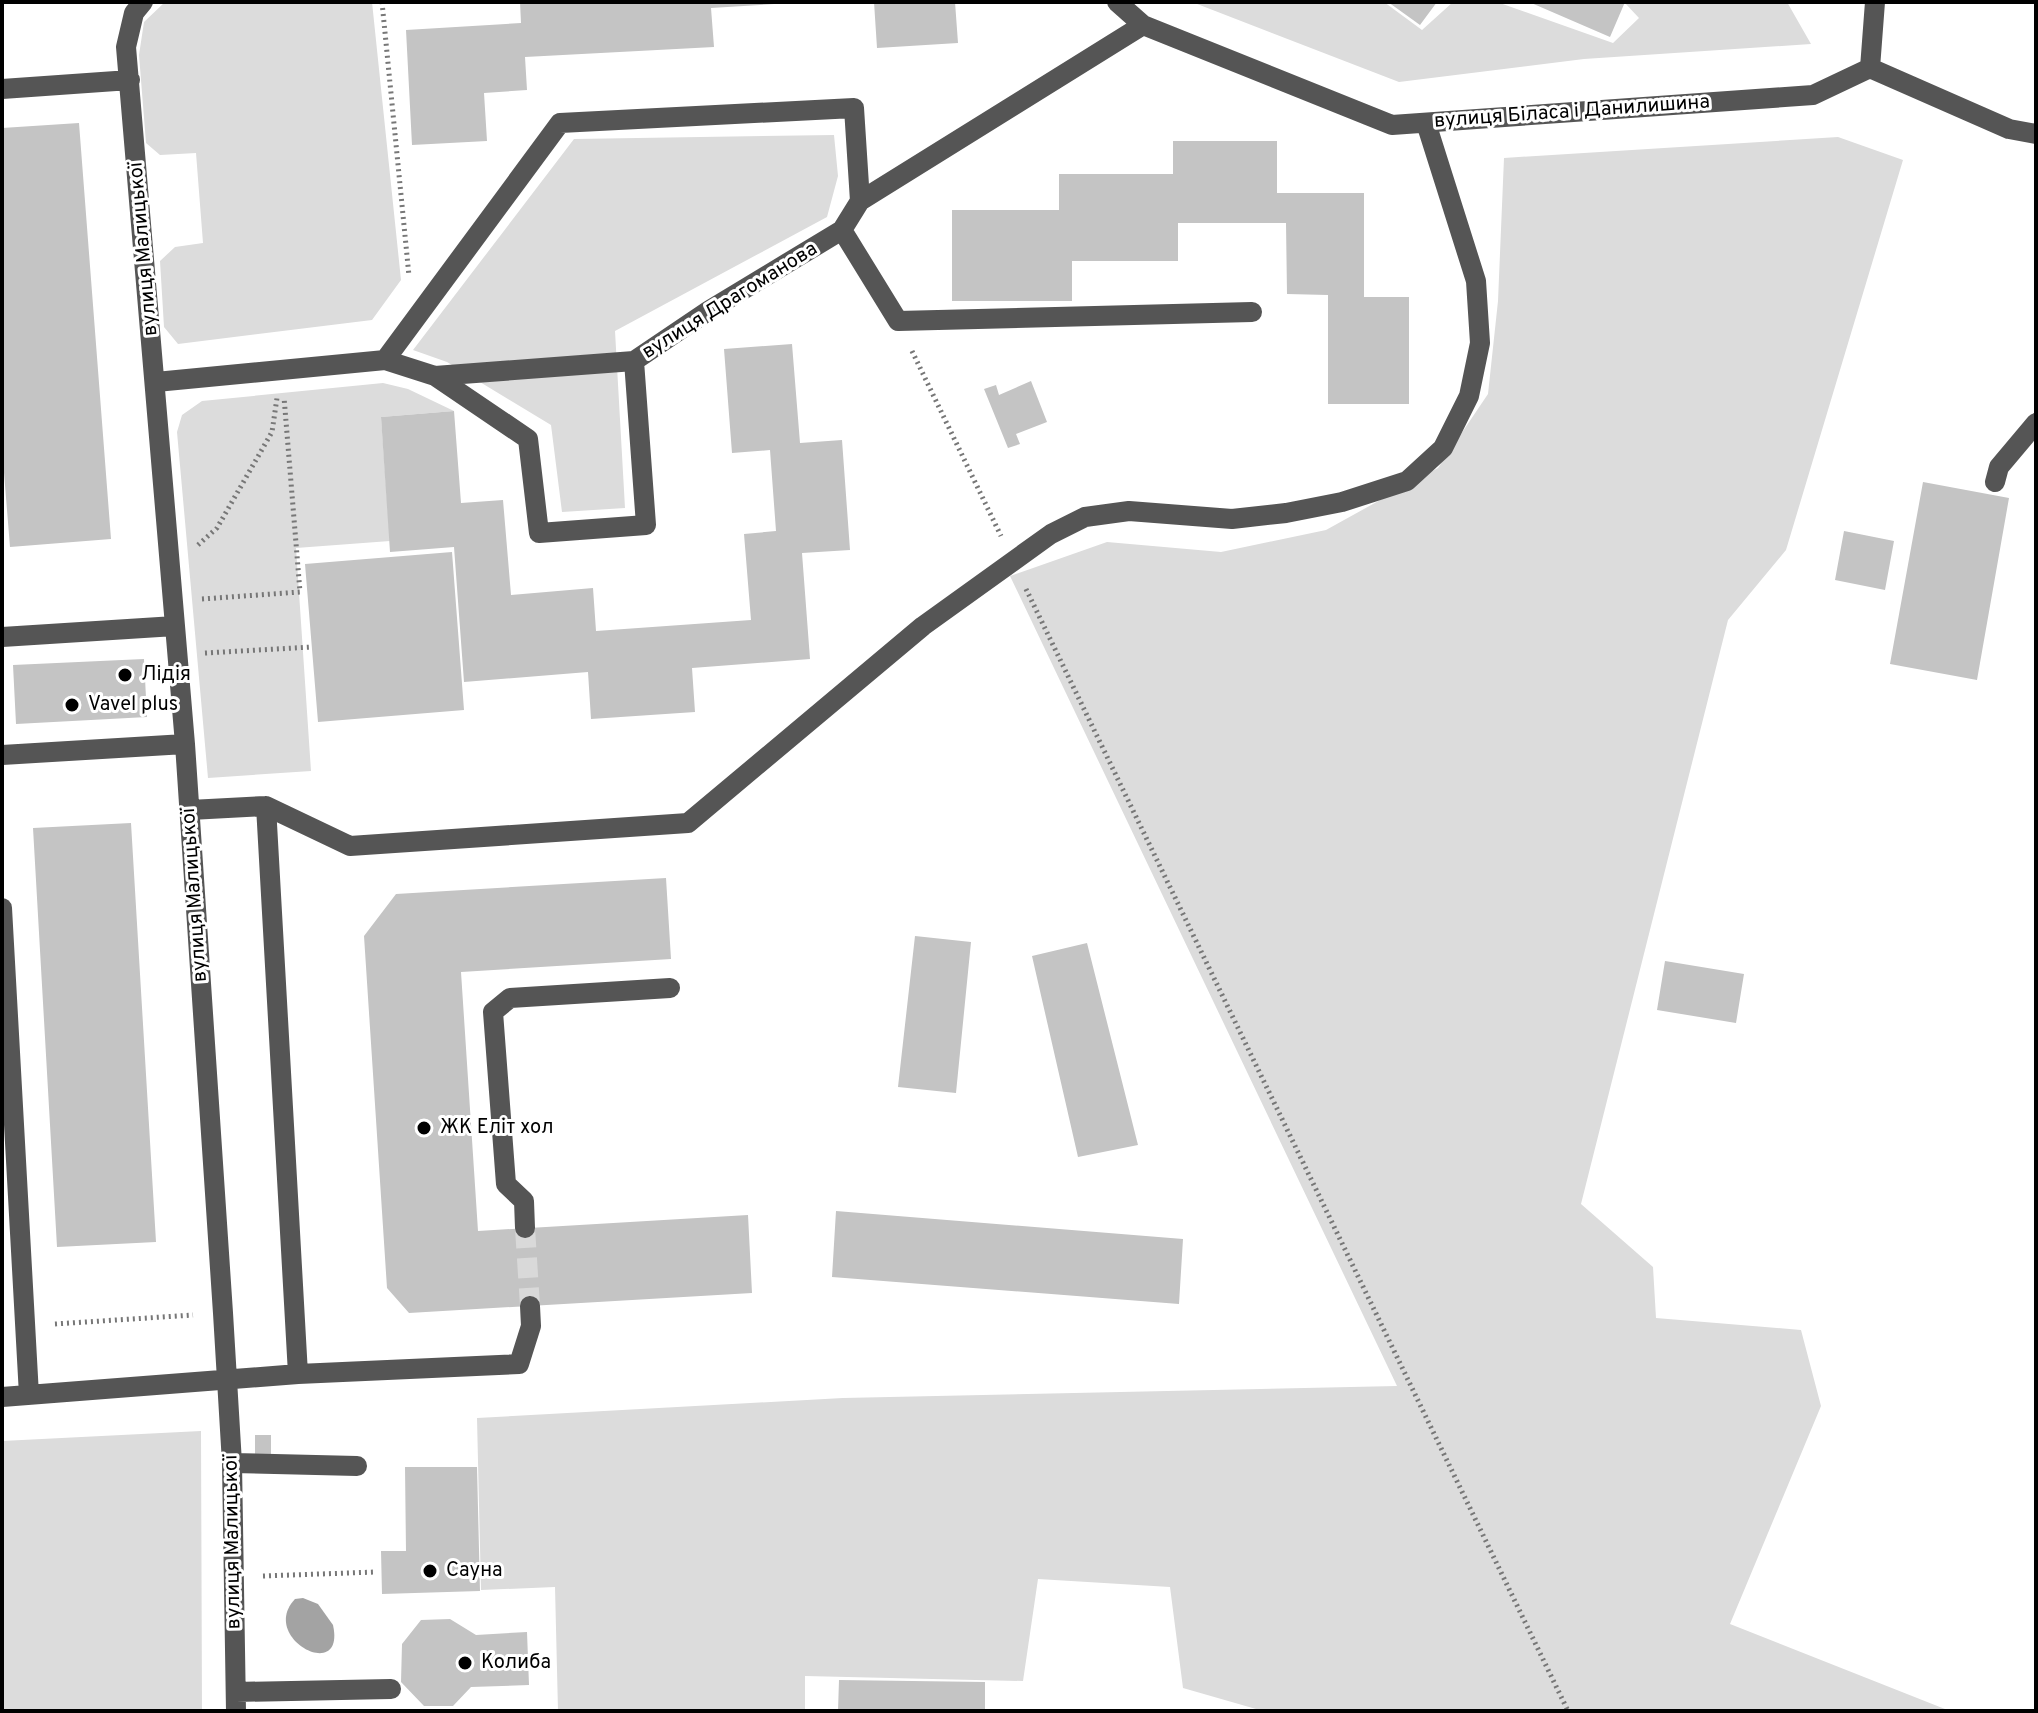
<svg xmlns="http://www.w3.org/2000/svg" width="2038" height="1713" font-family="Overpass,sans-serif">
	<style>
		.green { fill: #dcdcdc }
		.water { fill: #a3a3a3 }
		.building { fill: #c4c4c4 }
		.lines { fill: none; stroke-linecap: round; stroke-linejoin: round }
		.minor-tunnel { stroke: #d9d9d9; stroke-width: 20; stroke-dasharray: 20 10; stroke-linecap: butt }
		.path { stroke: #777; stroke-width: 5; stroke-dasharray: 2 4; stroke-linecap: butt }
		.minor { stroke: #555; stroke-width: 20 }
		.poi-dot { fill: #000; stroke: #fff; stroke-width: 3 }
		.labels { text-anchor: middle; dominant-baseline: central; stroke-width: 6; stroke-linejoin: round; paint-order: stroke }
		.street-label { font-size: 20px; fill: #000; stroke: #fff }
		.poi-label { font-size: 20px; fill: #000; stroke: #fff; text-anchor: start }
	</style>
	<rect width="100%" height="100%" fill="#fff"/>
	<!-- green -->
	<path class="green" d="M165,2H372L401,280L372,320L178,344L164,327L160,261L175,247L203,243L196,153L160,155L146,143L139,55L144,22Z
		M1192,2H1384L1422,30L1453,2H1497L1613,43L1639,18L1624,2H1787L1811,44L1584,59L1399,82Z
		M834,135L838,176L827,217L615,331L625,508L562,512L551,425L447,362L413,350L574,139Z
		M1838,137L1903,160L1786,550L1728,620L1581,1204L1653,1267L1656,1318L1801,1330L1821,1406L1730,1624L1950,1711H1263L1183,1688L1170,1587L1038,1579L1023,1681L805,1676V1711H558L555,1587L481,1590L477,1418L843,1398L1397,1386L1010,576L1107,542L1221,552L1326,530L1438,468L1488,394L1498,301L1504,158Z
		M383,383L408,389L454,411L381,417L390,541L296,548L311,771L208,778L177,432L182,415L202,401Z
		M201,1431L202,1711H2V1441Z"/>
	<!-- water -->
	<path class="water" d="M303,1598L318,1604L333,1625C346,1684 258,1638 295,1599Z"/>
	<!-- building -->
	<path class="building" d="M520,2H774V4L711,8L714,47L525,57L527,90L484,93L487,141L412,145L406,30L521,23Z
		M874,2H955L958,43L877,48Z
		M1388,2H1437L1420,25Z
		M1529,2H1625L1610,37Z
		M79,123L111,539L10,547L2,448V128Z
		M1173,141H1277V193H1364V297H1409V404H1328V295L1287,294L1286,223H1178V261H1072V301H952V210H1059V174H1173Z
		M792,344L800,443L842,440L850,550L802,553L810,659L692,668L695,712L591,719L588,672L464,682L454,547L390,552L381,417L454,411L461,503L503,500L511,595L593,588L596,631L751,620L744,534L776,531L770,450L732,453L724,349Z
		M1031,381L1047,422L1016,434L1020,444L1008,448L984,389L996,385L999,395Z
		M1923,482L2009,498L1977,680L1890,664Z
		M1844,531L1894,541L1885,590L1835,580Z
		M452,552L464,710L318,722L305,564Z
		M144,659L147,717L16,724L13,665Z
		M131,823L156,1242L57,1247L33,828Z
		M666,878L671,959L461,972L478,1231L748,1215L752,1293L409,1313L387,1288L364,936L396,894Z
		M915,936L971,942L956,1093L898,1087Z
		M1087,943L1138,1145L1078,1157L1032,956Z
		M1665,961L1744,974L1736,1023L1657,1010Z
		M836,1211L1183,1239L1179,1304L832,1277Z
		M255,1435H271V1454H255Z
		M405,1467H477L480,1591L382,1594L381,1551H406Z
		M450,1619L476,1635L527,1632L529,1685L471,1687L453,1706H424L401,1682L402,1644L421,1620Z
		M839,1680L985,1682V1711H838Z"/>
	<g class="lines">
		<!-- minor-tunnel -->
		<path class="minor-tunnel" d="M525,1228L530,1306"/>
		<!-- path -->
		<path class="path" d="M382,2L409,276
			M912,351L1001,536
			M198,545L217,528L272,432L277,398
			M1026,589L1568,1711
			M202,599L300,592L284,397
			M205,653L312,647
			M55,1324L193,1315
			M263,1576L376,1572"/>
		<!-- minor -->
		<path class="minor" d="M143,2L134,13L126,47L185,744L223,1313L232,1463L236,1711
			M1117,2L1143,25L1392,125L1813,95L1870,68L2009,129L2036,134
			M1870,68L1875,2
			M2,89L130,80
			M842,230L898,321L1252,312
			M385,360L560,123L854,108L860,201
			M435,376L528,439L539,533L646,525L634,361
			M156,382L385,360L435,376L634,361L708,311L842,230L860,201L1143,25
			M1995,482L1999,467L2036,423
			M2,637L175,626
			M2,755L185,744
			M266,806L298,1374
			M190,810L266,806L350,846L688,823L923,626L1051,534L1085,517L1129,511L1232,519L1286,513L1342,502L1407,481L1443,448L1469,396L1480,343L1476,281L1426,123
			M2,908L29,1395
			M525,1228L524,1201L506,1184L493,1012L510,998L670,988
			M2,1397L298,1374L519,1364L531,1326L530,1306
			M232,1463L357,1466
			M236,1692L391,1689"/>
	</g>
	<!-- markers -->
	<g class="poi-dot">
		<circle cx="125" cy="675" r="8"/>
		<circle cx="72" cy="705" r="8"/>
		<circle cx="424" cy="1128" r="8"/>
		<circle cx="430" cy="1571" r="8"/>
		<circle cx="465" cy="1663" r="8"/>
	</g>
	<g class="labels">
		<!-- street labels -->
		<g class="street-label">
			<text transform="translate(1572 112) rotate(-4)">вулиця Біласа і Данилишина</text>
			<text transform="translate(144 249) rotate(-95)">вулиця Малицької</text>
			<text transform="translate(730 301) rotate(-32)">вулиця Драгоманова</text>
			<text transform="translate(195 895) rotate(-94)">вулиця Малицької</text>
			<text transform="translate(233 1542) rotate(-91)">вулиця Малицької</text>
		</g>
		<!-- poi labels -->
		<g class="poi-label">
			<text x="141" y="675">Лідія</text>
			<text x="88" y="705">Vavel plus</text>
			<text x="440" y="1128">ЖК Еліт хол</text>
			<text x="446" y="1571">Сауна</text>
			<text x="481" y="1663">Колиба</text>
		</g>
	</g>
	<!-- border -->
	<rect width="2038" height="1713" fill="none" stroke="#000000" stroke-width="8"/>
</svg>
